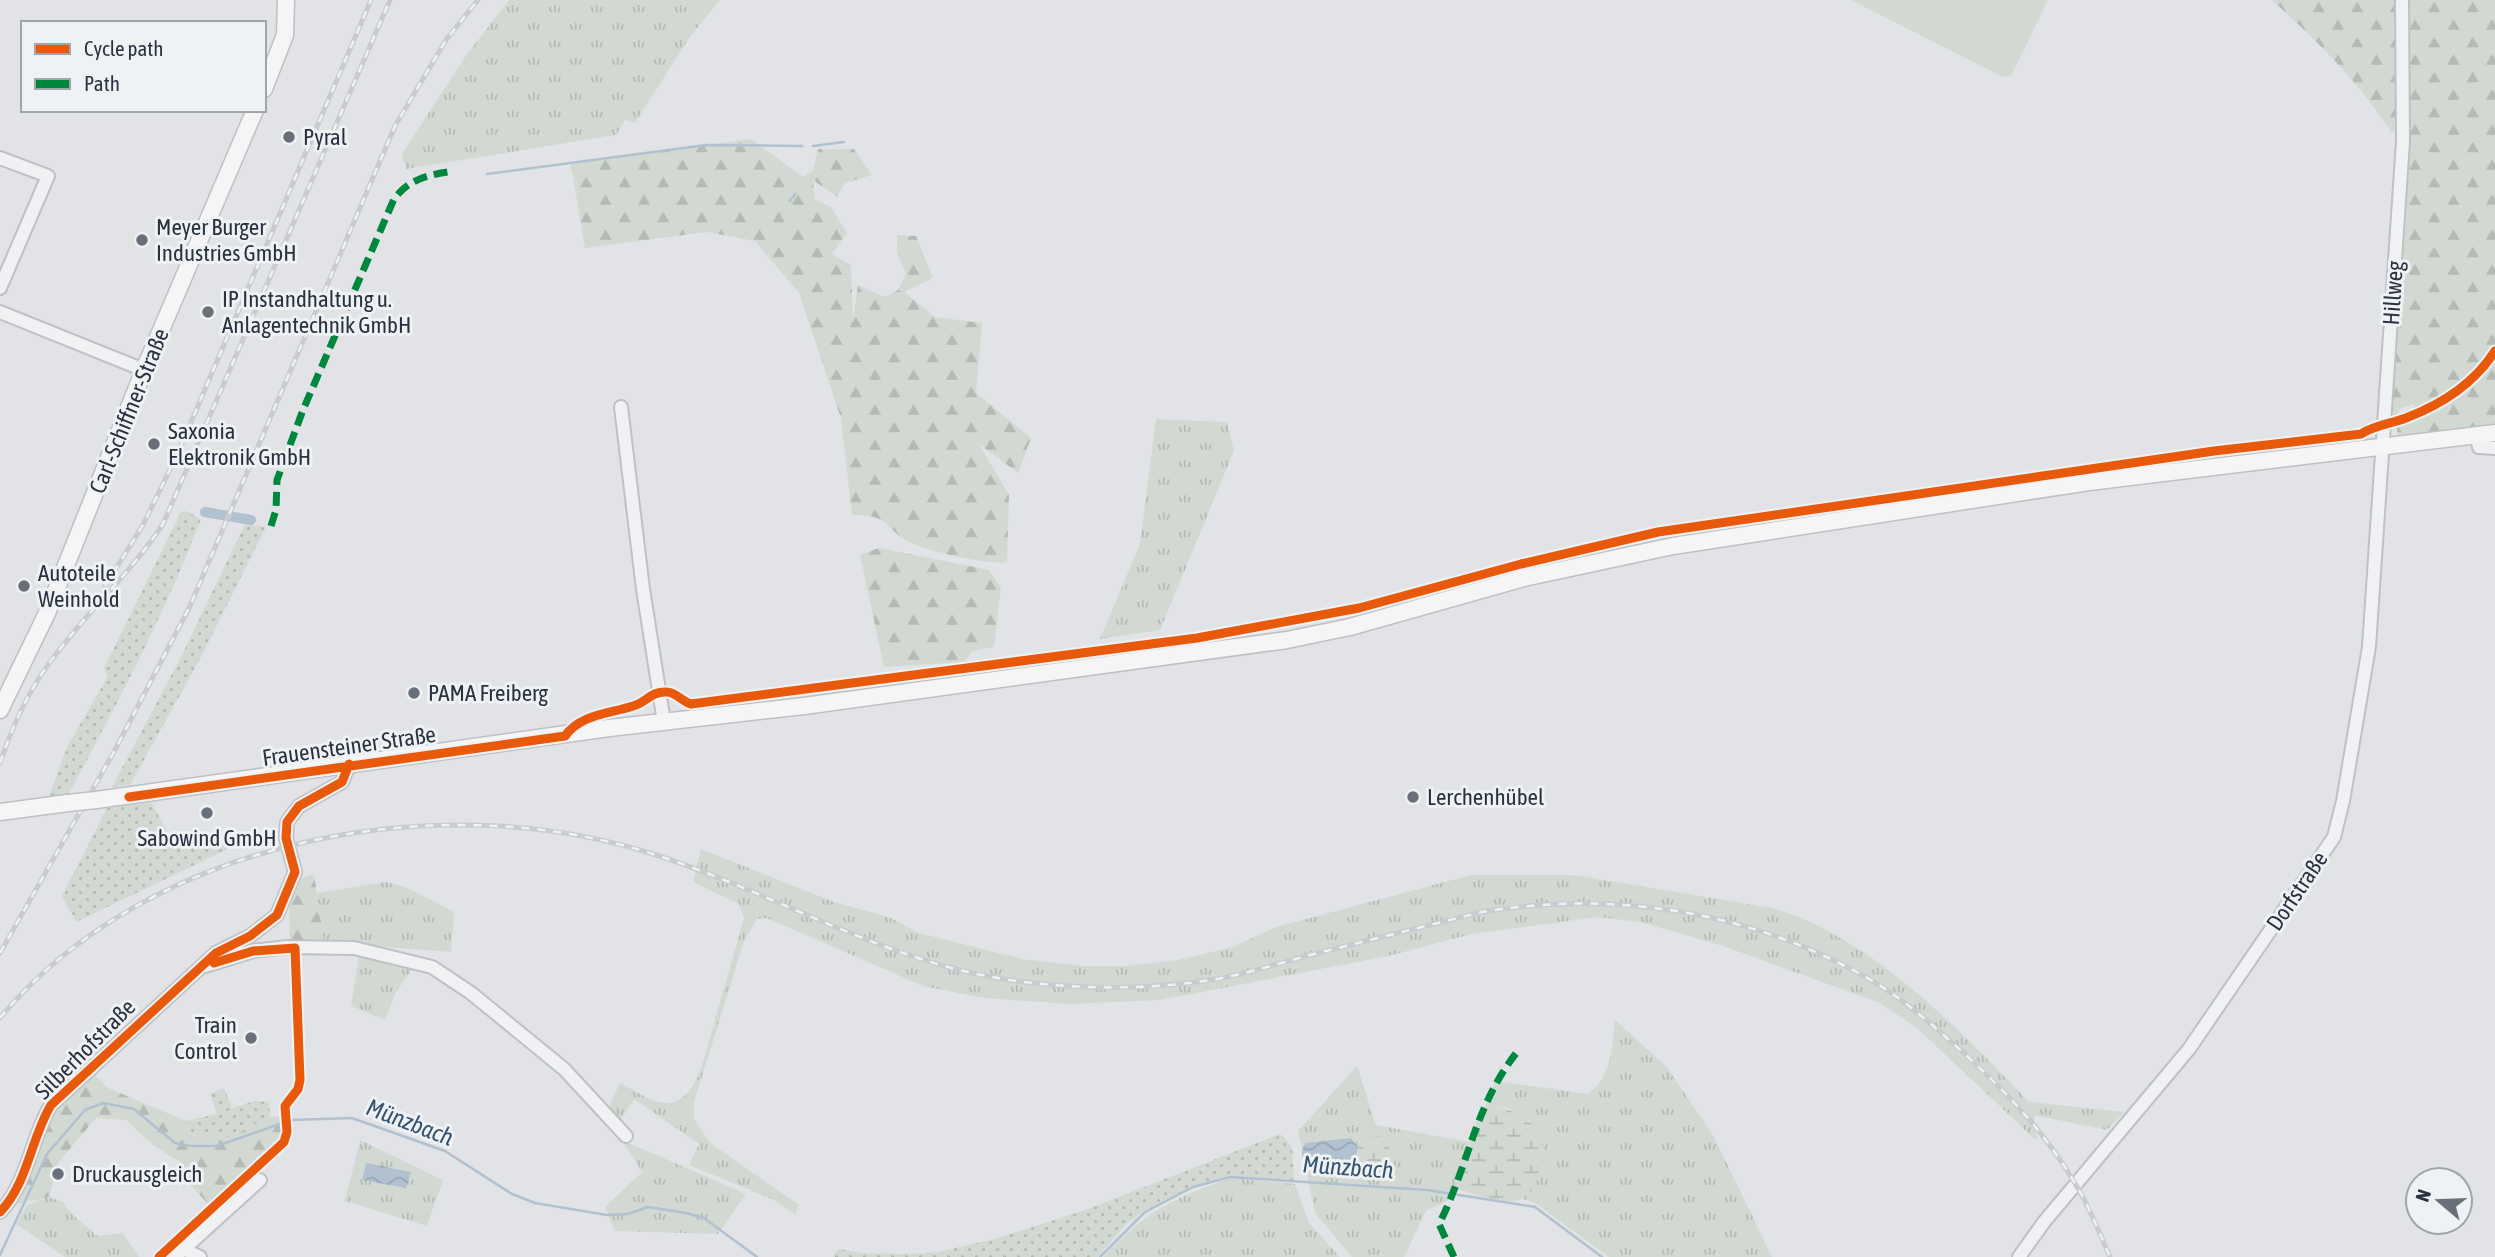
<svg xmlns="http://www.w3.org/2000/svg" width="2495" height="1257" font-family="'Asap Condensed',sans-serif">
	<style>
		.grass { fill: url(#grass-tufts) }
		.forest { fill: url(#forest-firs) }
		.wetland { fill: url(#wetland-marsh) }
		.park { fill: #d2d9d2 }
		.garden { fill: url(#garden-dots) }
		.water { fill: url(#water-waves) }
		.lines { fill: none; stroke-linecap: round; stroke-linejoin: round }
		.stream { stroke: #b1c1d0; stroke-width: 2.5 }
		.canal { stroke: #b1c1d0; stroke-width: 10 }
		.minor-casing { stroke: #bfc1c4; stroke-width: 16 }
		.major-casing { stroke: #bec0c4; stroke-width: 19 }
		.minor { stroke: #f0f1f3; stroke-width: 12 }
		.major { stroke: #f5f5f6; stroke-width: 16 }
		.rail-casing { stroke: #cacbcd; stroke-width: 5 }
		.rail { stroke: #eff2f5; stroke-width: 2.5; stroke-dasharray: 8; stroke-linecap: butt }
		.major-bridge-casing { stroke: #bec0c4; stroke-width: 19; stroke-linecap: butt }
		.major-bridge { stroke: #f5f5f6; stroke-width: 16 }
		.quiet { stroke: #00873e; stroke-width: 7; stroke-dasharray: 14 7; stroke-linecap: butt }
		.cycleway-casing { stroke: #eff2f5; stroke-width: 13 }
		.cycleway { stroke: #e8590c; stroke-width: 9 }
		.poi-dot { fill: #697079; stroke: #eff2f5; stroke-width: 2.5 }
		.labels { text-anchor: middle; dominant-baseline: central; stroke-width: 6; stroke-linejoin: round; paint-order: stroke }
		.poi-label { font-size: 23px; fill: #29323e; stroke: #eff2f5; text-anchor: start }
		.street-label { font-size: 23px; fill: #29323e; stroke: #eff2f5 }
		.water-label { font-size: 24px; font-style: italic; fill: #36536f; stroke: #eff2f5 }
	</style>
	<defs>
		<pattern id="grass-tufts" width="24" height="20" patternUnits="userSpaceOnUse" patternTransform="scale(1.75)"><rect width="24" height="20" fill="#d2d9d2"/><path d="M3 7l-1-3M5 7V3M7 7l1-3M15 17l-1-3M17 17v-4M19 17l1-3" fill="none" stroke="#b4bbb5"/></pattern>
		<pattern id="forest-firs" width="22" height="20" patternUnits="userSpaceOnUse" patternTransform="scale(1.75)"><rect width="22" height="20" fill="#d2d9d2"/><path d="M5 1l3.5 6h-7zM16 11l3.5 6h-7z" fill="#b4bbb5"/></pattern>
		<pattern id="wetland-marsh" width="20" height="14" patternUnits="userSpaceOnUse" patternTransform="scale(1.75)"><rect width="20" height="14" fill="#d2d9d2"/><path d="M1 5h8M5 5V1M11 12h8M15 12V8" fill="none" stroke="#b4bbb5"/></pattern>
		<pattern id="garden-dots" width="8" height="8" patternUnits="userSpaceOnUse" patternTransform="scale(1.75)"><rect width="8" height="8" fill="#d2d9d2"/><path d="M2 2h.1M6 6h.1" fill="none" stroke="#b4bbb5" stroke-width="1.8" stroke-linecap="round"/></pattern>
		<pattern id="water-waves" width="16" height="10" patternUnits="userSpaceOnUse" patternTransform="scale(1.75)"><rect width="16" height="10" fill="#b1c1d0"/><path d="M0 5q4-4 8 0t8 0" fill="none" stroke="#98a6b4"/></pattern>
	</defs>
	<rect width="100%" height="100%" fill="#e1e3e6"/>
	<!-- grass -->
	<path class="grass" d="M509,0H720L689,38L635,123L625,120L616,135L406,169L402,154L465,57Z
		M1156,419L1227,422L1234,451L1160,630L1100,639L1140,544Z
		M701,849L834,902L891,918L919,933L1022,959L1084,966H1126L1178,960L1233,947L1276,927L1471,875H1573L1772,908C1869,935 1960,1030 2029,1102L2124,1112L2107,1130L2034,1115L2037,1141L1917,1028L1880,1003L1726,947L1641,922L1597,917L1472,934L1388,956L1160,1000L1069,1004L984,998L923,986L767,918L757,919L744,941L694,1102V1119L710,1143L799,1205L795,1214L772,1199L689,1165L699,1144L634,1099L618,1124L607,1111L620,1083C658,1104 680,1120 701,1069L744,918L739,904L693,882Z
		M386,882L408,888L454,912L451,952L324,942L317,893Z
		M359,955L414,966L395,994L385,1020L351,1006Z
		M1615,1020L1666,1066L1714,1137L1772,1257H1609L1535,1203L1522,1199L1533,1191L1530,1121L1508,1108L1485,1106L1496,1081L1588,1094C1612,1076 1612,1048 1615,1020Z
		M1357,1066L1376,1125L1470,1142L1454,1188L1455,1197L1426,1211L1404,1257H1352L1315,1213L1298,1131Z
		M360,1140L443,1180L427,1226L345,1201Z
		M622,1140L746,1194L718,1234L615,1231L605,1207L642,1172Z
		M1231,1178L1295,1184L1309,1223L1340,1257H1103C1145,1212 1173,1198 1231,1178Z
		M49,1197L63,1202C71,1217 85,1224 97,1236L123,1233L139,1257H65L16,1224L27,1205Z"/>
	<!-- forest -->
	<path class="forest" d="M2272,0H2495V425L2397,436V425L2419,417L2415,404L2399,409V415L2391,416L2411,121L2398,122L2397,130L2391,132C2362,85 2313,37 2272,0Z
		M751,139L803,177L813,171L818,149H854L872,175L845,183L837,197L813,180L815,199L831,207L847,233L832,254L851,265L853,319L858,285L885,297L898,290L906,274L897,251V235L916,236L933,278L904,292L935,317L982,323L976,393L1031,438L1018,473L979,444L1009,495L1007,562C987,565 931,552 912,543C882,529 894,515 852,515L841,418L799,293L755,241L707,232L585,248L571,164Z
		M879,548L989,570L1001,587L994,647L972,651L965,662L884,667L860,555Z
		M314,874L324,942H290L289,889L298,880Z
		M89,1070L108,1088L186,1121L190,1135L230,1137L270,1117L285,1116L286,1137L212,1208L186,1180L183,1164L153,1145L126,1120L96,1118L58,1163L49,1197L4,1207L40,1122Z"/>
	<!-- wetland -->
	<path class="wetland" d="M1482,1106C1526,1106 1557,1136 1537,1181C1534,1190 1529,1197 1519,1200C1499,1205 1473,1193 1454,1188Z
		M1384,1136L1395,1161L1367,1182L1353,1175L1356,1141L1351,1138Z"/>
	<!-- park -->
	<path class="park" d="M1851,0H2048L2011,76L2003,77Z"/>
	<!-- garden -->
	<path class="garden" d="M186,511L201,519C164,616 116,706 67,797L47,801L68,745L108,676L104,668L181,512Z
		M245,524L266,527L200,659L130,785L112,787L181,657Z
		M151,802L170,836L204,833L228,849L76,922L62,896L107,808Z
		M224,1088L232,1108L255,1101L269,1102L270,1117L230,1137L190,1135L186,1121L217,1114L210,1094Z
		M1277,1135H1282L1292,1147L1294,1180L1228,1176L1197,1185L1145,1210L1126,1224L1098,1257H833L838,1249L861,1253L910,1254L938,1252L998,1238L1088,1209Z"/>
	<!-- water -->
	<path class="water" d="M1351,1138L1358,1147L1355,1159L1307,1164C1301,1158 1300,1150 1306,1143Z
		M366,1163L411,1172L406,1188L362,1180Z"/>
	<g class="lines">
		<!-- stream -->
		<path class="stream" d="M813,146L844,142
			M487,174L706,145L802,146
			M793,197L795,194
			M790,201L791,199
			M0,1255L47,1154L85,1110L103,1103L134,1109L175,1143L190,1146H217L291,1120L352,1118L445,1151L512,1194L535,1203L607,1215L628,1214L648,1207L686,1213L704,1218L757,1257
			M1100,1257L1145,1212L1193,1187L1230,1177L1427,1190L1535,1207L1602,1257"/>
		<!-- canal -->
		<path class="canal" d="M205,512L251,520"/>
		<!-- minor casing -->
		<g class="minor-casing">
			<path id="minor" d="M0,158L48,176L0,288
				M0,312L144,370
				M621,407L643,589L664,722
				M2476,435L2479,447L2495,448
				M205,966L253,951L287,947L354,948L432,967L471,993L564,1069L626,1136
				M0,1212C28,1183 31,1138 51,1105L216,953L250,936L277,915L295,872L286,838L287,822L299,806L342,782L349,764
				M184,1249L200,1257
				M175,1257L260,1180
				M2019,1257L2044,1222L2189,1049L2334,837L2343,801L2369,647L2403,141L2402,0"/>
		</g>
		<!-- major casing -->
		<g class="major-casing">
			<path id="major" d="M264,89L285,35L286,0
				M0,710L47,613L144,370L255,110
				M96,800L609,728L804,706L1287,640L1350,627L1524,578L1673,546L2089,482L2495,433
				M0,812L68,803"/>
		</g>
		<!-- minor -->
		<use href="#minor" class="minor"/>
		<!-- major -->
		<use href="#major" class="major"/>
		<!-- rail casing -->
		<g class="rail-casing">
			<path id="rail" d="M105,586L143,525L177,455L371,0
				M0,763C13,724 31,685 57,653C91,608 132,571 163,524L390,0
				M0,953L115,750L190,606L395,126L446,40L478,0
				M0,1018C148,839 439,785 653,854C776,893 887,964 1017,981C1083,990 1156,990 1222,978C1253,972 1283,962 1314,954C1370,940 1426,926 1482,912C1612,890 1747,911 1862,975C1901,996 1935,1027 1967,1056C2009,1095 2047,1135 2076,1185C2090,1208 2099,1232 2110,1257"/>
		</g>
		<!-- rail -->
		<use href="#rail" class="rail"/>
		<!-- major-bridge casing -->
		<g class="major-bridge-casing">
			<path id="major-bridge" d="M68,803L96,800"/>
		</g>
		<!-- major-bridge -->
		<use href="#major-bridge" class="major-bridge"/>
		<!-- quiet -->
		<path class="quiet" d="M271,526L276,510L277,480L303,410L394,199C410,178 429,175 454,171
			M1454,1257L1439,1224C1469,1165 1474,1107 1517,1052"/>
		<!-- cycleway casing -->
		<g class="cycleway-casing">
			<path id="cycleway" d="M129,797L565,736C581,714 609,714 633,706C647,702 651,691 667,692C676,692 682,702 691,704L1197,638L1359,608L1521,564L1658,532L2214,451L2361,434C2375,425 2390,424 2406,418C2443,404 2474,384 2495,351
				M0,1212C28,1183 31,1138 51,1105L216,953L250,936L277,915L295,872L286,838L287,822L299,806L342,782L349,764
				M159,1257L284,1142L287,1132L285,1106L298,1089L300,1080L295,948L253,951L214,963"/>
		</g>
		<!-- cycleway -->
		<use href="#cycleway" class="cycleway"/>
	</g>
	<!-- markers -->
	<g class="poi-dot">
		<circle cx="289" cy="137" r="7"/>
		<circle cx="142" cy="240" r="7"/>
		<circle cx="208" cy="312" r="7"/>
		<circle cx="154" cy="444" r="7"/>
		<circle cx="24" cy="586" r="7"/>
		<circle cx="414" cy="693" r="7"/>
		<circle cx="1413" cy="797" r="7"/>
		<circle cx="207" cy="813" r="7"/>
		<circle cx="251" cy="1038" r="7"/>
		<circle cx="58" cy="1174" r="7"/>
	</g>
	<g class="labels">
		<!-- poi labels -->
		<g class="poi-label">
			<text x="303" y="137">Pyral</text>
			<text x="156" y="227">Meyer Burger<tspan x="156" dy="26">Industries GmbH</tspan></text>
			<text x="222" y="299">IP Instandhaltung u.<tspan x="222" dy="26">Anlagentechnik GmbH</tspan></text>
			<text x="168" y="431">Saxonia<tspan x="168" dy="26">Elektronik GmbH</tspan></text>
			<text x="38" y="573">Autoteile<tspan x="38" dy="26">Weinhold</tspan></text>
			<text x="428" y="693">PAMA Freiberg</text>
			<text x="1427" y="797">Lerchenhübel</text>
			<text x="207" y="838" text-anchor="middle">Sabowind GmbH</text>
			<text x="237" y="1025" text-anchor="end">Train<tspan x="237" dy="26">Control</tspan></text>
			<text x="72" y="1174">Druckausgleich</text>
		</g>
		<!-- street labels -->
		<g class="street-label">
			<text transform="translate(2393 293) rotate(-86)">Hillweg</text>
			<text transform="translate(129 411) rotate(-68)">Carl-Schiffner-Straße</text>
			<text transform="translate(349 746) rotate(-8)">Frauensteiner Straße</text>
			<text transform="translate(2297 891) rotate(-56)">Dorfstraße</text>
			<text transform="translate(85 1049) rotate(-45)">Silberhofstraße</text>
		</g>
		<!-- water labels -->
		<g class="water-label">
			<text transform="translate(410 1122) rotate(21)">Münzbach</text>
			<text transform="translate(1348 1167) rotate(4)">Münzbach</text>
		</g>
	</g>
	<!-- legend -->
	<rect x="21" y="21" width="245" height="91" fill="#eff2f5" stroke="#a0a5ac" stroke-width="2"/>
	<rect x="35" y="44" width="35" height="10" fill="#e8590c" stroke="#a0a5ac" stroke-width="2"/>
	<text x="84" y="56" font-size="21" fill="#29323e">Cycle path</text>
	<rect x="35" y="79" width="35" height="10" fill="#00873e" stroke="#a0a5ac" stroke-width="2"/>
	<text x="84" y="91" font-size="21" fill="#29323e">Path</text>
	<!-- north arrow -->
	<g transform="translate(2439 1201) rotate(289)"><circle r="33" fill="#eff2f5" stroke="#a0a5ac" stroke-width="2"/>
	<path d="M0-5L12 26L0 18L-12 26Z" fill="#697079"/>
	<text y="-10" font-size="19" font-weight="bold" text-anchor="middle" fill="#29323e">N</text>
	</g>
</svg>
